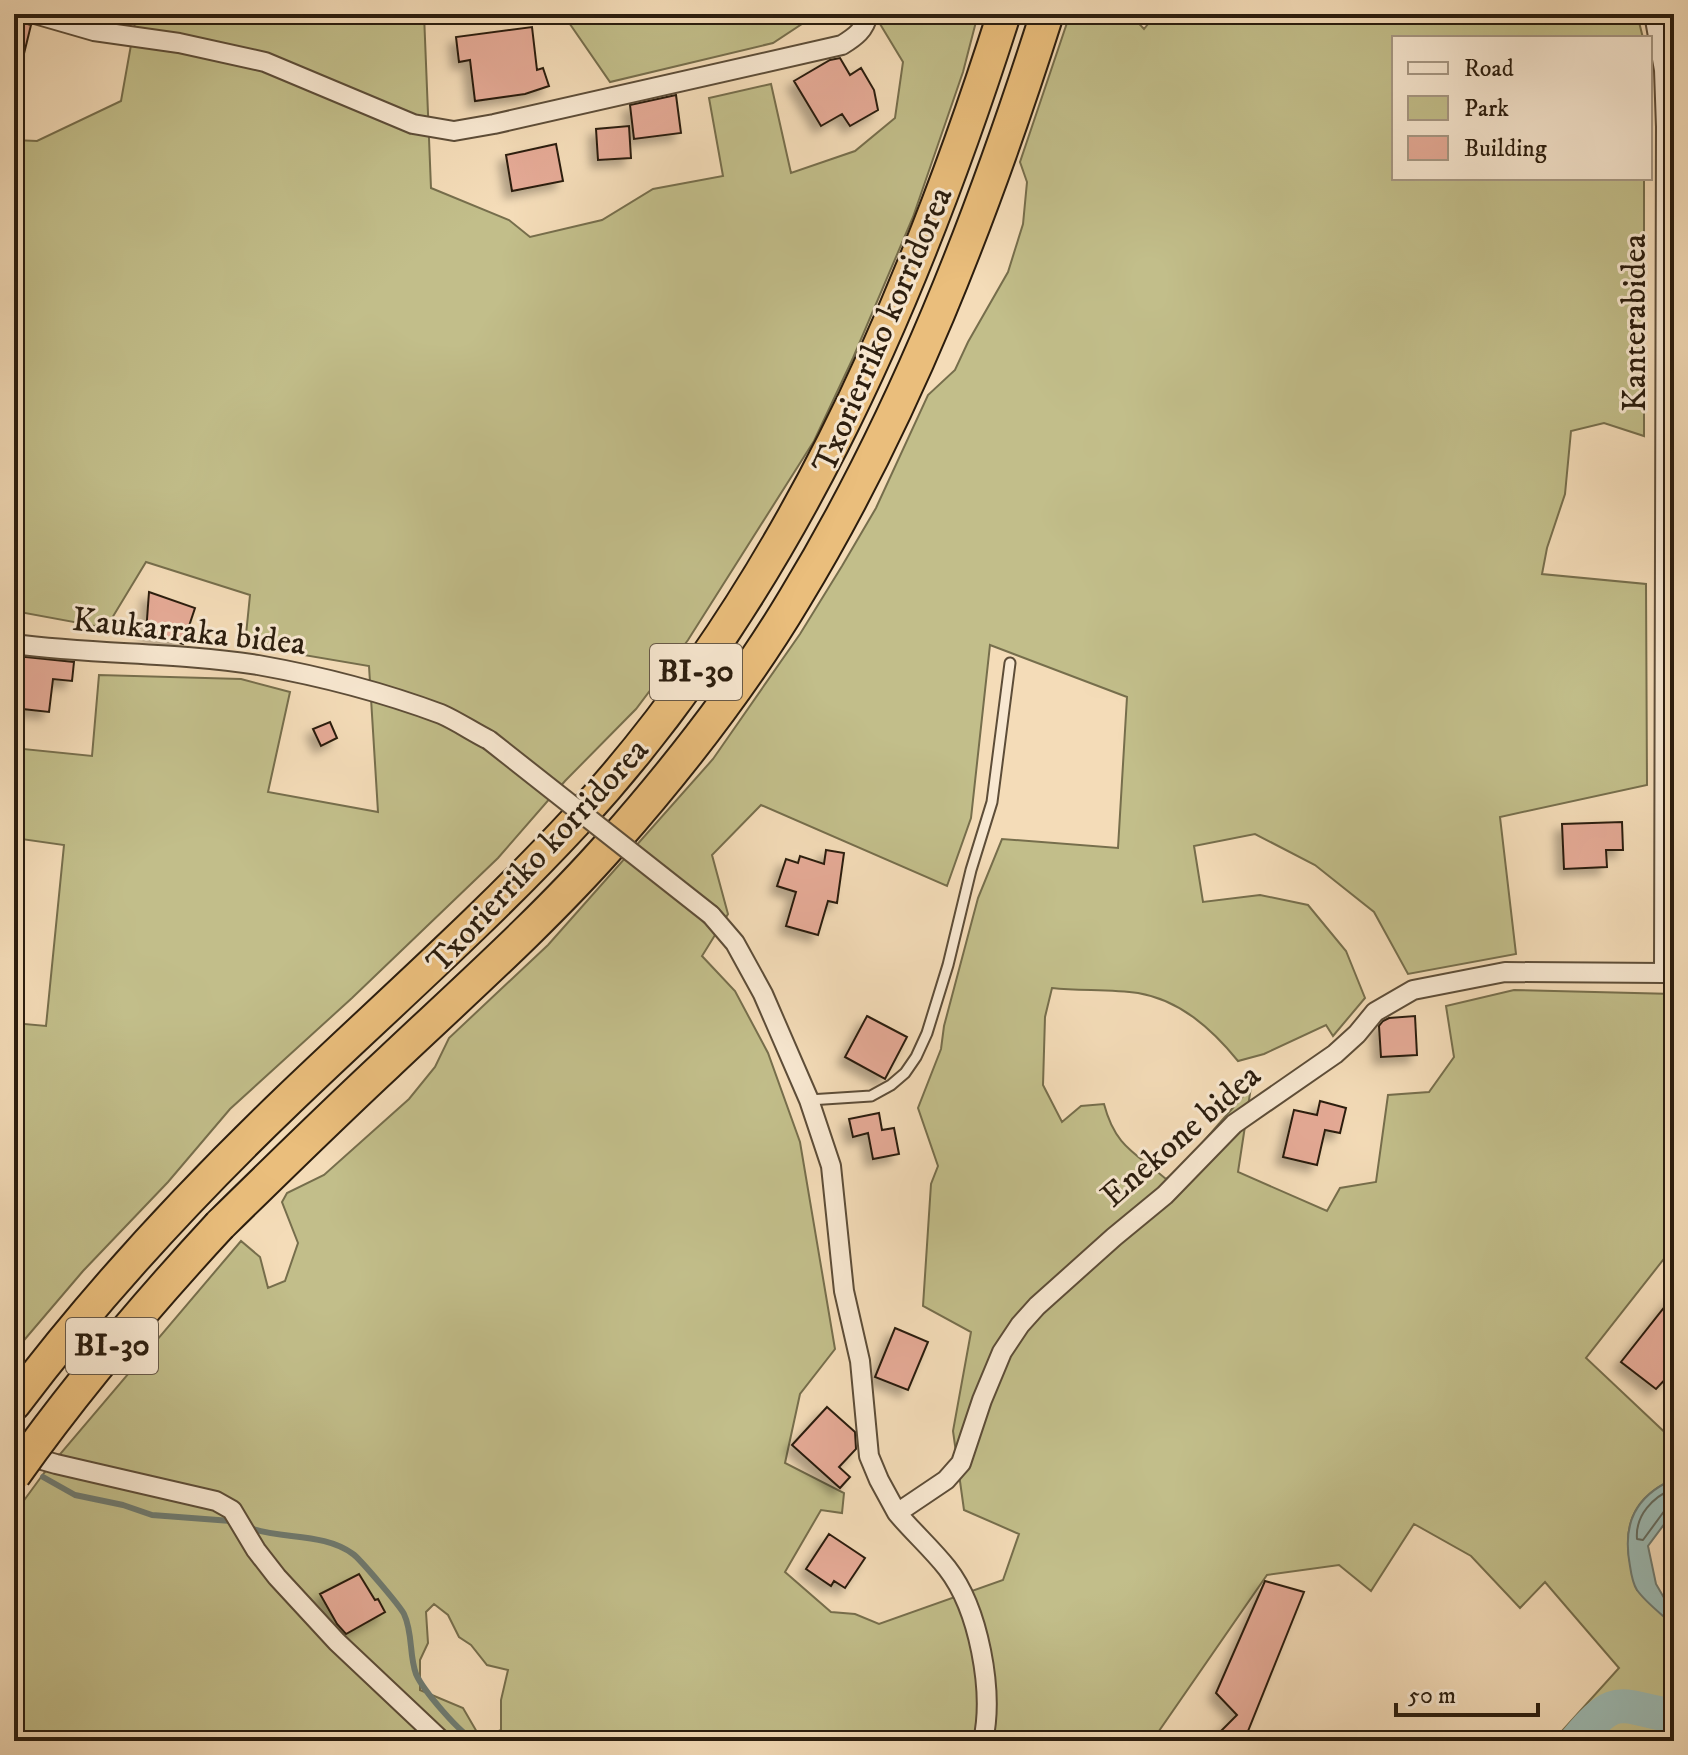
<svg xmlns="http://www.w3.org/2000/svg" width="1688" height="1755" font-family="'IM FELL DW Pica',serif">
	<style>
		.green { fill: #c2be8a; stroke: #766e4c; stroke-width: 2; fill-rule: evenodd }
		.water { fill: #9cbab3; stroke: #6f7b71; stroke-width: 2 }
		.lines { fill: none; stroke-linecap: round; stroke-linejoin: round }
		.shore { stroke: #646c60; stroke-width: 2 }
		.stream { stroke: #6f7b71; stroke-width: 6 }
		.river { stroke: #9cbab3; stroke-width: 34 }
		.building { fill: #e5aa96; stroke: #2b1d0e; stroke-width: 2; filter: url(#shadow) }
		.service-casing { stroke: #5d4d38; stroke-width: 13 }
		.minor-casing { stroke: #5d4d38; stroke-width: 22 }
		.motorway-casing { stroke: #2b1d0e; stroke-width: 36 }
		.service { stroke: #f8e8d1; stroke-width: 9 }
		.minor { stroke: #f8e8d1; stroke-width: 18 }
		.motorway { stroke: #eabe7c; stroke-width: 32 }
		.minor-bridge-casing { stroke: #5d4d38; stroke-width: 22; stroke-linecap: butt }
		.motorway-bridge-casing { stroke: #2b1d0e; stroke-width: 36; stroke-linecap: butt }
		.minor-bridge { stroke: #f8e8d1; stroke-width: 18 }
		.motorway-bridge { stroke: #eabe7c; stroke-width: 32 }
		.labels { text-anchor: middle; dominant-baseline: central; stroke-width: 6; stroke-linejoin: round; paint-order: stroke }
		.shield { fill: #f8e8d1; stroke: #685a48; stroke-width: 2 }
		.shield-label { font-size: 32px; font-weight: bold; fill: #2b1d0e }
		.street-label { font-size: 34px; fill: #2b1d0e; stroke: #f8e8d1 }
	</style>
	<defs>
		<filter id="shadow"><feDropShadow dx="-7" dy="7" stdDeviation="4" flood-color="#0004"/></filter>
	</defs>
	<rect width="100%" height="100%" fill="#f4dcb8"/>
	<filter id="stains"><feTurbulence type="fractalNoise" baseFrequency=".0025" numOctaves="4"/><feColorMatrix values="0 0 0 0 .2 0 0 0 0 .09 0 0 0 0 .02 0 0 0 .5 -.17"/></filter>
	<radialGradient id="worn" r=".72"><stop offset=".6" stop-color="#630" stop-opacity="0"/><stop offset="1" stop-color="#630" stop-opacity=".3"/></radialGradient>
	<!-- green -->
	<path class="green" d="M125,14H424L431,188L509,220L530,237L602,220L653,189L723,176L709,98L771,84L791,173L855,151L895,118L903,62L874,14H978L963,72L913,217L853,358L814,441L688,640L636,709L565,781L498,858L352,998L230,1109L168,1182L83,1271L14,1352V1023L46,1026L64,845L14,838V748L92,756L99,675L241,679L290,692L268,792L378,812L369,666L245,645L250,595L146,562L106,628L14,611V140L37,141L121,101L136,17Z
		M563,14H817L773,43L610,82Z
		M1070,14H1130L1144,29L1156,14H1637L1643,38H1394V178H1644V436L1604,423L1571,431L1565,494L1547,548L1542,574L1646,584L1647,785L1500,817L1516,954L1408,974L1374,912L1315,865L1255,834L1194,846L1203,902L1260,895L1308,905L1346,951L1365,998L1333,1036L1326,1025L1264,1054L1238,1061C1212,1029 1180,1000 1138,993C1110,989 1080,991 1052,988L1045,1017L1043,1085L1062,1122L1081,1106L1104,1104C1115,1146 1134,1152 1166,1179L1183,1165L1251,1087L1238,1172L1327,1211L1340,1188L1376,1182L1388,1095L1429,1092L1454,1057L1446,1006L1514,990L1674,994V1246L1586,1358L1674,1441V1479C1622,1502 1621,1541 1637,1590L1674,1611V1741H1553L1619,1668L1545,1582L1520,1608L1471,1556L1414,1524L1371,1591L1339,1565L1267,1575L1152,1741H14V1514L44,1473L241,1241L260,1257L268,1288L285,1281L298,1243L282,1202L287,1193L324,1175L409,1099L435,1067L449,1038L548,945L713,759L800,634L842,566L876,508L928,395L955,370L968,342L1008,272L1023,224L1027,182L1020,162ZM990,645L1127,697L1118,848L1002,839L978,898L944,1026L941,1049L918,1108L938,1166L931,1184L923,1306L971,1332L953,1431L964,1510L1019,1534L1003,1580L879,1624L855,1614L831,1612L785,1572L821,1510L842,1513L844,1493L785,1463L800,1394L835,1349L800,1142L768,1053L735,991L702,956L728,914L712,855L761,805L947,886L971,818ZM434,1604L448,1615L459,1637L471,1645L487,1665L508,1670L501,1700V1730L481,1739L463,1708L420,1690V1660L428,1643L426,1612Z"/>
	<!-- water -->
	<path class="water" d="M1674,1479V1511L1648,1546L1656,1584L1674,1615V1626C1663,1615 1646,1603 1637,1590C1633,1584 1631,1573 1630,1566C1622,1524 1635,1496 1674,1479Z"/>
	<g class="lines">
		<!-- shore -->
		<path class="shore" d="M1674,1488C1653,1497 1635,1515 1637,1539L1643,1540L1665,1510L1674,1508"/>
		<!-- stream -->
		<path class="stream" d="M43,1477L75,1495L123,1505L152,1515L231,1521
			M247,1527C280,1540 324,1532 353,1554C360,1559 400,1606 404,1614C413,1633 409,1655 416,1674C423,1690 460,1734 476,1741"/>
		<!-- river -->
		<path class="river" d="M1576,1741C1618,1691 1618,1707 1674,1716"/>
	</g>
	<!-- building -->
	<path class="building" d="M14,20L31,25L20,70H14Z
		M532,27L537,70L543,68L549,86L525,94L475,101L470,60L459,62L456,37Z
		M840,58L850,75L861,68L874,90L878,110L850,126L842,114L821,126L794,81L830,60Z
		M676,95L681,133L634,139L630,105Z
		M629,126L631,158L598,160L596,129Z
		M556,144L563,181L512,191L506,155Z
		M149,592L195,608L183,644L146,633Z
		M16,656L74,662L72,681L53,679L49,712L14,708Z
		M330,722L337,738L321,746L313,729Z
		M1622,822L1623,850H1606L1607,867L1564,869L1562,824Z
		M826,850L844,853L837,903L828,901L818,935L786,926L796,892L777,886L786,859L798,863L800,856L824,864Z
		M867,1016L907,1037L885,1079L845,1057Z
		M1415,1016L1417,1055L1381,1057L1379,1026L1383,1021L1389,1018Z
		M1320,1101L1346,1108L1340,1133L1325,1130L1317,1165L1283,1157L1294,1110L1317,1115Z
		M879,1113L882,1130L894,1128L899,1154L873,1159L868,1133L853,1137L849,1119Z
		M1674,1295V1370L1656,1389L1621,1362Z
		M895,1328L928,1342L908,1390L875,1377Z
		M827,1407L855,1432L856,1449L839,1467L850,1477L840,1488L792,1445Z
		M829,1534L865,1558L845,1588L834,1581L831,1586L806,1569Z
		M359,1574L375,1600L378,1599L385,1612L346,1634L337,1624L320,1594Z
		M1265,1581L1304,1592L1244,1741H1211L1237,1715L1216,1693Z"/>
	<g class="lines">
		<!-- service casing -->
		<g class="service-casing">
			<path id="service" d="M809,1100L871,1096L891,1085L905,1073L916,1057L927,1033L948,965L971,870L992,802L1010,663"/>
		</g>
		<!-- minor casing -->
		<g class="minor-casing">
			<path id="minor" d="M35,14L94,31L179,43L265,62L413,124L454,131L494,124L842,45C855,37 865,30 868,14
				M1654,14L1664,70L1666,127L1664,973H1674
				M14,644C95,655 177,652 258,665C320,676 382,692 441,714C457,721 473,732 489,740
				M711,915L735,943L763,994L809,1100L831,1166L844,1291L860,1361L869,1456L879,1480L897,1513
				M21,1454L56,1464L216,1501L232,1510L256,1550L277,1577L337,1642L442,1741
				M983,1741C994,1691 979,1609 947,1568C932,1549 913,1532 897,1513L946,1480L961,1463L982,1400L1002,1352L1020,1325L1037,1306L1114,1237L1165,1195L1234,1124L1335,1054L1357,1034L1375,1012L1413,990L1505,972L1664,973"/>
		</g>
		<!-- motorway casing -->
		<g class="motorway-casing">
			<path id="motorway" d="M220,1225C275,1171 330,1117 387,1064C463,992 542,922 611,844C679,767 743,685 795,598C905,417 983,215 1047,14
				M14,1404C96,1295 189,1195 287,1101C384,1008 484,920 575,822C785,595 911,306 1004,14"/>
		</g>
		<!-- service -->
		<use href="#service" class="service"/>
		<!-- minor -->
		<use href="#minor" class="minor"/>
		<!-- motorway -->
		<use href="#motorway" class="motorway"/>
		<!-- minor-bridge casing -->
		<g class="minor-bridge-casing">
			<path id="minor-bridge" d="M489,740L711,915"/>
		</g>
		<!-- motorway-bridge casing -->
		<g class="motorway-bridge-casing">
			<path id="motorway-bridge" d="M14,1475C77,1386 146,1305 220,1225"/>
		</g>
		<!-- minor-bridge -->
		<use href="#minor-bridge" class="minor-bridge"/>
		<!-- motorway-bridge -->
		<use href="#motorway-bridge" class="motorway-bridge"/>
	</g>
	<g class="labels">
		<!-- shield labels -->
		<g class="shield">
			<rect x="650" y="644" width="92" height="56" rx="6"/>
			<rect x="66" y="1318" width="92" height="56" rx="6"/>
		</g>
		<g class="shield-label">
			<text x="696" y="672">BI-30</text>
			<text x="112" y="1346">BI-30</text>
		</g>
		<!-- street labels -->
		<g class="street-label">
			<text transform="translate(1635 323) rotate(-90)">Kanterabidea</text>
			<text transform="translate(883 330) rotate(-67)">Txorierriko korridorea</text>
			<text transform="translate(189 632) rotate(6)">Kaukarraka bidea</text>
			<text transform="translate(538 856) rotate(-47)">Txorierriko korridorea</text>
			<text transform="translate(1181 1136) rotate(-41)">Enekone bidea</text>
		</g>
	</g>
	<!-- margin -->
	<rect width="1688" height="1755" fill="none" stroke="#f4dcb8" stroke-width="48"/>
	<rect x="16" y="16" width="1656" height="1723" fill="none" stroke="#2b1d0e" stroke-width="4"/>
	<rect x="24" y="24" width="1640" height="1707" fill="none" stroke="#2b1d0e" stroke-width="2"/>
	<!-- legend -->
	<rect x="1392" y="36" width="260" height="144" fill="#f8e8d1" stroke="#a69783" stroke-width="2"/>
	<rect x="1408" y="62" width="40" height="12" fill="#f8e8d1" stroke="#a69783" stroke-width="2"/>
	<text x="1464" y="76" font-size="24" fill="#2b1d0e">Road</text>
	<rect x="1408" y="96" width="40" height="24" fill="#c2be8a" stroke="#a69783" stroke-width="2"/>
	<text x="1464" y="116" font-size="24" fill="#2b1d0e">Park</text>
	<rect x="1408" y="136" width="40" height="24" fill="#e5aa96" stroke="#a69783" stroke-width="2"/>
	<text x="1464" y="156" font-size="24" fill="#2b1d0e">Building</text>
	<!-- scale -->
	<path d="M1396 1703v12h142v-12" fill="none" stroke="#2b1d0e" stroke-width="4"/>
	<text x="1408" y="1703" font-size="24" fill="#2b1d0e" stroke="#f8e8d1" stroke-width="6" paint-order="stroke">50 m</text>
	<rect width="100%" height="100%" filter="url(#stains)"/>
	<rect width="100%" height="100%" fill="url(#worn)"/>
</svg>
